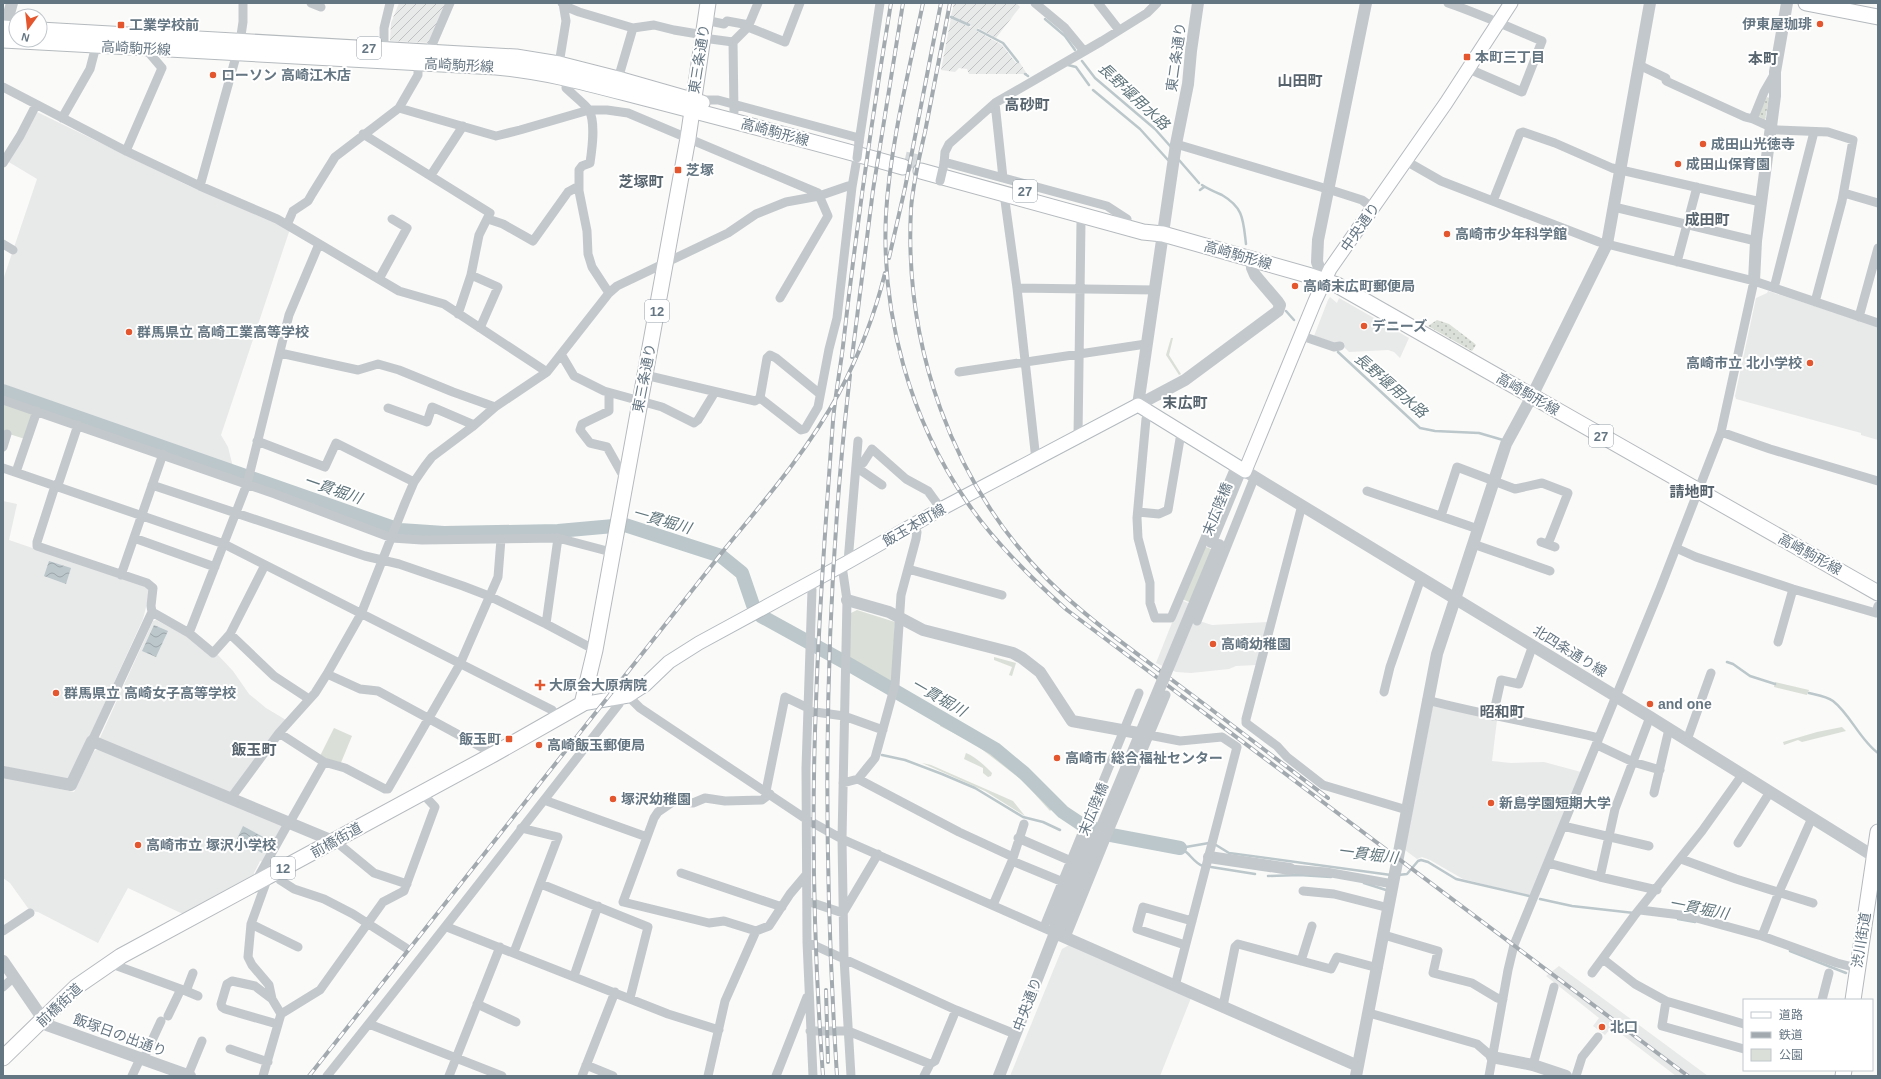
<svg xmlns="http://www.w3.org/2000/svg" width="1881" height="1079" font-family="Helvetica,'Noto Sans JP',sans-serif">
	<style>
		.built { fill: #e8e9e9 }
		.industrial { fill: url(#industrial-furrows) }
		.green { fill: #dadfd7 }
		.garden { fill: url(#garden-dots) }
		.water { fill: url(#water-waves) }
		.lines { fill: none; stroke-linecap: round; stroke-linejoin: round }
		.stream { stroke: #bbc7cb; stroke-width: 2.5 }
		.river { stroke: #bbc7cb; stroke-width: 14 }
		.primary-tunnel { stroke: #d5d9db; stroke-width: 15; stroke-dasharray: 15 8; stroke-linecap: butt }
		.secondary-casing { stroke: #b3babf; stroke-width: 15 }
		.primary-casing { stroke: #b5babe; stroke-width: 17 }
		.trunk-casing { stroke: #b4b9bd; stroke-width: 17 }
		.minor { stroke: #c3c8cc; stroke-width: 9 }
		.tertiary { stroke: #c3c8cc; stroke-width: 12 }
		.secondary { stroke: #fff; stroke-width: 13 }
		.primary { stroke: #fff; stroke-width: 15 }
		.trunk { stroke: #fff; stroke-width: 15 }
		.rail-casing { stroke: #a2aab0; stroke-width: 4 }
		.rail { stroke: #fff; stroke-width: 2.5; stroke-dasharray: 8; stroke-linecap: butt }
		.minor-bridge { stroke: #c3c8cc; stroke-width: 9 }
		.tertiary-bridge { stroke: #c3c8cc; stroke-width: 12 }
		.poi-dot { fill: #e4572e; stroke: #fff; stroke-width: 1.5 }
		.labels { text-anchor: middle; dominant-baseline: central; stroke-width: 4; stroke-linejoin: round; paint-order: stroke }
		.shield { fill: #fff; stroke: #939fa8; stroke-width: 1 }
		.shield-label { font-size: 13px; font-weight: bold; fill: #657683 }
		.poi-label { font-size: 14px; font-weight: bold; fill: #657683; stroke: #fff; text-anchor: start }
		.street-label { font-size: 14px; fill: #657683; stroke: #fff }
		.neighbourhood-label { font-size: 15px; font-weight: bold; fill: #57646e; stroke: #fff }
		.water-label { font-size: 15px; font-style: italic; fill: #60757c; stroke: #fff }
	</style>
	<defs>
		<pattern id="industrial-furrows" width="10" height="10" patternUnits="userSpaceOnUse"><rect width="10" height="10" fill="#e8e9e9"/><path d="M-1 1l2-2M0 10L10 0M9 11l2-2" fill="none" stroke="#c0c1c2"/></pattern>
		<pattern id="garden-dots" width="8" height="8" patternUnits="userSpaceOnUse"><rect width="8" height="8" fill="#dadfd7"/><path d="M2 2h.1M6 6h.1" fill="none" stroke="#b4b9b4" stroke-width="1.8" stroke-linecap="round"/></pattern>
		<pattern id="water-waves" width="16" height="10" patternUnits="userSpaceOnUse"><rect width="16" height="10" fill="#bbc7cb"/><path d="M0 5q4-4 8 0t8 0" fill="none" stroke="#9ca6aa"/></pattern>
	</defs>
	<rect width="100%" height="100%" fill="#fafaf8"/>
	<!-- built -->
	<path class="built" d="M35,111L189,186L275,221L290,229L221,435L228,447L233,467L3,384V280L37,179L7,161Z
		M1768,291L1876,326L1878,329V440L1861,435V433L1736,399L1735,396L1756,298L1767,293Z
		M1330,297L1337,303L1339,298L1409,338L1400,358L1394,352L1388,350L1349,352L1342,345L1314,336L1328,300Z
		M3,501L17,504L9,540L146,587L150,591L143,619L71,777L68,779L3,766Z
		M1181,600L1200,608L1196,620L1212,625L1268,622L1256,665L1236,666L1229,669L1191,673L1176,672L1156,663Z
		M156,620L194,640L213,658L217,654L233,671L249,694L266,708L286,720L232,791L228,793L99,740L153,621Z
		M1433,705L1497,720L1492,761L1511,763L1544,762L1581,772L1531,896L1463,879L1430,860L1422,857L1417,859L1405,850Z
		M98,749L283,825L264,862L260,861L254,873L257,877L185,915L128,888L98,943L38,912L30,911L10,883L3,878V777L74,792L94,751Z
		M1069,945L1191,998L1160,1076H1010L1062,949Z
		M1559,966L1708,1076H1676L1612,1027L1605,1035L1593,1026L1599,1018L1546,976Z"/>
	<!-- industrial -->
	<path class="industrial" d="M399,3H449L431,43L390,41L391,23Z
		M954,3H1016L1020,7L996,38L978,28L977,31L1002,45L1016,63H1020L1027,74H969L967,69L959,68L955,72L941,70L951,18L970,27L971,26L951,16Z"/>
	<!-- green -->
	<path class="green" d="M1171,338H1173L1169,355L1181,374L1179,375L1166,355Z
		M3,401L34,412L25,439L3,432Z
		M1204,546L1220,553L1198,606L1182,599Z
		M857,610L895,622L892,680L890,682L849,659L851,613Z
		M994,657L1016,663L1012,676L1009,675L1012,667L994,660Z
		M1775,682L1809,690L1807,695L1774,687Z
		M941,719L993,751L997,756L1029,783L1052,809L1050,811L1023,781L975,744L940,726Z
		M1842,727L1846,731L1802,742L1798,740L1784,745L1783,742L1817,732Z
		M334,728L352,736L340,765L320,756Z
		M966,753C976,757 985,766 992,773L991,776L988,777L983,773V768L964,759Z
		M922,763L931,765L1013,801L1025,816L985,791Z"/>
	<!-- garden -->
	<path class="garden" d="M1767,97L1769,98L1765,120L1758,116Z
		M1437,320L1449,324L1474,343L1476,345L1472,351L1428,326Z"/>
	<!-- water -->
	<path class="water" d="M49,561L71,568L66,584L44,576Z
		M154,625L168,631L156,657L142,651Z
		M243,826L269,840L262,853L237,839Z"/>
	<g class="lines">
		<!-- stream -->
		<path class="stream" d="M951,17L969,25
			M1045,19L1065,36L1075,50
			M978,30L1003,43L1018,62
			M1082,61L1095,78L1155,129L1171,147
			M1068,65L1076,67L1089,85
			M1025,74L1028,76
			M1093,90L1140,129L1168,160
			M1179,160L1199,183
			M1202,185C1208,189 1215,192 1222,195C1244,208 1243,220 1246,244
			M1200,190L1204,187
			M1286,311L1294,320
			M1338,352L1420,428L1435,431L1479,433L1503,440
			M1727,662L1733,664L1750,676L1775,684
			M1809,693C1817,695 1826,696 1833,701C1850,714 1860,740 1878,753
			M882,755L905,760L942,774L975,788L1023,817L1043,822L1060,830
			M1216,845L1229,853L1391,875
			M1180,848C1190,852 1193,863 1203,866
			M1180,848L1209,843
			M1211,867L1255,874
			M1398,875L1407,874L1418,861L1421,860L1428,862L1456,879L1529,896
			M1268,876L1299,875L1331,877
			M1364,883L1386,890
			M1540,899L1572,906L1634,913
			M1678,919L1695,922
			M1790,951L1846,973"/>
		<!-- river -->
		<path class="river" d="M3,391L400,530L444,533L558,531L625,525L721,556L742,573L753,605L761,616L850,665L995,749L1024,773L1063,812L1081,824L1111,835L1180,848"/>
		<!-- primary-tunnel -->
		<path class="primary-tunnel" d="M905,159L923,163"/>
		<!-- secondary casing -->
		<g class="secondary-casing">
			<path id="secondary" d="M582,704L628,696L645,685L669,662L699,643L848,562L941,509L1138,405L1245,471L1315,301L1330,269L1446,103L1511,3"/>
		</g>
		<!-- primary casing -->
		<g class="primary-casing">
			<path id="primary" d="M3,28L16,29
				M40,30L516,57L559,64L618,79L702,103
				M3,40L496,67C553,72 604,88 660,102C741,123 822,144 903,167
				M921,171L1143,232L1163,234L1311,276L1337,285L1878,593
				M1853,1000L1878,832
				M3,1058L76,987L121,956L494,754L582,704L595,650L688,138L708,3
				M1843,1076L1844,1070"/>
		</g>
		<!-- trunk casing -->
		<g class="trunk-casing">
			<path id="trunk" d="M1806,3L1878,17"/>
		</g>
		<!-- minor -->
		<path class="minor" d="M311,3L321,7
			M562,3L567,7L579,12L633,28L654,25L674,30L704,35
			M1035,3L1065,28L1084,51
			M1098,3L1119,30
			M1448,3C1480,14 1511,28 1542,41L1522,92L1469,69
			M705,20L724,24L727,21L749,25
			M748,27L785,42L800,3
			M703,38L733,42
			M384,49V28L390,3
			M429,52L450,3
			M559,64L566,21L563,3
			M1639,65L1666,78V81L1745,117L1753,119L1777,130L1828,132L1853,140L1842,201L1815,302
			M567,78L566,88C572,94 585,104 589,110C596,123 592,149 590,163L582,166L579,170V191L587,231L588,254L592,267L609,293
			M618,79L633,28
			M3,87L126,151L200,186L277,219L399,291L444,304L547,372
			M698,100H718L859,138
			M995,103L1003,178
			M399,108L496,136L520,130L589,110H607L628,113L818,193L828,216L780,298
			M734,112L733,42L748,27L758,3
			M62,118L90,69L96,46
			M1753,119L1764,92L1775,73
			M363,134L490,213L479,235L471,275L458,314
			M859,142L880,3
			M1176,144L1334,191L1362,200L1373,208
			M126,151L162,68L145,48
			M1406,161L1441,181L1599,242L1754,281L1878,323
			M944,162L1107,206L1127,219
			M3,163L20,136L36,105
			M944,164L945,152L949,144L995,103L1102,41L1147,13L1157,3
			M431,175L463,126
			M200,186L240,42L243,22V3
			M1844,193L1878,203
			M1005,201L1017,288L1036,460
			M1493,201L1520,133L1523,132L1555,143L1612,168L1761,202
			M1614,207L1756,241
			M488,219L503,224L533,241L568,192L579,186
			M287,225L293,211L308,201L312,194L335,157L399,108L418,75V62
			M3,244L13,250
			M1677,262L1697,187
			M471,275L498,287L480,328
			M379,279L407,228L392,219
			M1017,288L1155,290
			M1774,288L1814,132
			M1859,317L1878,248
			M1302,336L1334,347L1340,346
			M280,353L358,370L378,364L399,370L453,392L495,407
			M561,354L574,376L604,391L662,407L694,423L698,420L715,392
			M959,372L1146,344
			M645,375L755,401L760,398L767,358L770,355L776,358L820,394
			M609,393V411L582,424L580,430L590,443L607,447L625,479
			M760,398L801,430L805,429L818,407L829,349L837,318L852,187L857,158
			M3,400L275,494L392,538L422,540L558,538L611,552
			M388,408L427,422L432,407L474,425
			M1149,412L1146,419L1137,518L1138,538L1150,583V603L1155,618H1171L1236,465
			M78,425L59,482L55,486L37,542V546L147,583L153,588L151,606L152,612L92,741
			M1721,432L1770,449L1878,481
			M1078,436L1081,222
			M257,441L325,467L336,443L414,482
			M3,447L7,434
			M857,462L863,463L872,449L906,479L928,491L941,509
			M856,467L882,485
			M3,468L224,544L552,710L558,718
			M16,472L37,411
			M152,485L365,556L399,564L463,586L489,596L546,624L595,650
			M1367,491L1478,529
			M1302,505L1246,719V723L1277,746L1287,757L1323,785L1407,810
			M1138,512L1159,514L1168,510L1180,439L1183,433
			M1441,516L1457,467L1515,489L1542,483L1568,493L1548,544
			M134,538L215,567
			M1541,542L1555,547
			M1473,544L1550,571
			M1676,548L1696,557L1793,589L1876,613L1878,606
			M848,562L858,441
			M842,566L847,600L842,839L844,958L851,1076
			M908,569L1002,595
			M121,575L163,454
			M810,582L812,590L806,768L807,942L813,1076
			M152,612L189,633L213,653L230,634L265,565
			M1197,621L1255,476
			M546,624L558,538
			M189,633L247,484L289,315L319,244
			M230,634L274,676L309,699
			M1778,642L1793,589
			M327,674L360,689L378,691L494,754
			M1384,692L1390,667L1421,578
			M628,696L640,708L806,819L842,839L1055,933
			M1427,700C1484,715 1542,724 1599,738
			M808,711L844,716L883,730
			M1493,716L1501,680L1519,684L1533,645
			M279,733L324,762L345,768L385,789H388L460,664L498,577L501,539
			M1149,735L1180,741L1222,737L1237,747L1175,986
			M1687,740L1711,673
			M1597,745L1633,762L1660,770
			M858,779L959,832L1013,857
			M843,783L858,779L875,758L895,685L901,595L916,539L917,532L913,526
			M766,791L785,697L808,708
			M1654,793L1669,729
			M770,794L762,800L725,801L705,798L693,803L674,801L658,812L654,818L623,902L709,923L724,921L756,931L769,926L790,894L806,875
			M231,798L279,733L315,693L327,674L361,614L405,503L414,482L425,466L432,457L472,427L495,407L547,372L609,293L617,286L728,233L756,214L786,202L819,196L848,186L852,187
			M544,800L647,837
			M290,822L324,762
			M1563,826L1649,846
			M1018,838L1071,861
			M333,841L340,845L374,873L407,884
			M1738,843L1770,792
			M1681,859L1736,879L1813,903
			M1012,861L1063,882
			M1548,863L1600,877L1657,890
			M1290,869L1326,872L1393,884
			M275,873L280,880L294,889L324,899L353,914L406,948
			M681,873L782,907
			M1600,877L1615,809L1650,717
			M256,881L289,822
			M541,884L648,927L630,998
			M1303,891L1334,894L1389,908
			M807,901L843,913L878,854
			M993,905L1012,861L1024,824
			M1640,910L1689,916L1762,936L1837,963L1857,968
			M251,924L298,947
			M447,927L668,1014L719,1030
			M1044,927L1139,693
			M3,931L30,913
			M1384,935L1438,951L1433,973L1472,983L1497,998L1503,999
			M1762,936L1779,892L1812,818
			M1066,937L1109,831L1166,695
			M807,942L956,1010L1015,1034
			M1185,945L1137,929L1143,907L1192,921
			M514,952L558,837L521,828
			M1603,959L1635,984L1666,1001L1744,1024
			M1301,961L1312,926
			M109,963L186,991L193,973
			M1592,973L1634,916L1702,831L1742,775
			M574,976L598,906
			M3,987L14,977
			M186,991L198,996
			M272,999L255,986L232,981L227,984L221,1004L222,1007L225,1009L277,1024
			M1822,1000L1829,973
			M1666,1001L1662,1026L1744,1049
			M477,1004L516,1022
			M1223,1006L1235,947L1238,944L1331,969L1337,957L1378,968
			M1369,1013L1477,1044L1492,1057
			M281,1014L320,990L383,902L404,891L435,807L422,793
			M168,1016L181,989
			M369,1024L502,1076
			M810,1031H848L930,1064L935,1061L956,1010
			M230,1049L268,1062
			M143,1060L161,1021
			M586,1065L613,1076
			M1533,1065L1554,987
			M188,1075L202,1041
			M132,1076L140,1059
			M263,1076L281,1014L272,999L269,985L252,965L248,957L251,924L268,877
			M327,1076C426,953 522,828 619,704L621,698
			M449,1076L500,947
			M582,1076L615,992
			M708,1076L725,1001L756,931
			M776,1076L807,997
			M924,1076L930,1064
			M1489,1076L1508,970L1514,945L1660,589L1721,432L1754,281
			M1576,1076L1582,1057L1598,1037"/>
		<!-- tertiary -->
		<path class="tertiary" d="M3,35L12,3
			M1324,280L1317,262L1318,240L1366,3
			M1754,281L1756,241L1775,96V72L1787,3
			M1138,405L1176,144L1188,84L1191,51L1198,3
			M1138,405L1185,380L1278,311L1280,305L1278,302L1255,275L1252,268V259
			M1245,471L1650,717L1878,859
			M1211,542L1239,474L1245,471
			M847,600L889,612L923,630L1013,653L1022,658L1040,672L1072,721L1149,735
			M3,772L71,785L92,741L333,841
			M1209,857L1290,869
			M1055,933L1358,1066
			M1055,933L1056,914L1089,837
			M3,961L47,1025L190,1076
			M1492,1057L1533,1065L1566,1076
			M999,1076L1055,933L1065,919L1096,841
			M1356,1076L1437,654L1506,444L1532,396L1607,244L1650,3"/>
		<!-- secondary -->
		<use href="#secondary" class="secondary"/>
		<!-- primary -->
		<use href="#primary" class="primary"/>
		<!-- trunk -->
		<use href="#trunk" class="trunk"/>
		<!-- rail casing -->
		<g class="rail-casing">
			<path id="rail" d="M923,3C909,71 890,145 886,214C881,314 910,420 967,502C994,542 1031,578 1067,610L1688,1076
				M950,3C942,46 933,89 925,132C919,158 913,183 911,209C904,345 951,482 1047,579C1084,616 1127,646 1168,677C1222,717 1275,758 1328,798
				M889,258L905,188L941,3
				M852,357L873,190L903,3
				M826,990L828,1062
				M309,1076L724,550C765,500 808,450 839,393C859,355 875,314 885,273
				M823,1076C814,952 811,827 816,703C819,609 826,515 833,421C835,396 840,371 843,346C856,231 872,117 891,3
				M837,1076C822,843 823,607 850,375"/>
		</g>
		<!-- rail -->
		<use href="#rail" class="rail"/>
		<!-- minor-bridge -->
		<path class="minor-bridge" d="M857,158L859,142
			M940,181L944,164"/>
		<!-- tertiary-bridge -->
		<path class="tertiary-bridge" d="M1096,841L1219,545"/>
	</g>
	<!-- markers -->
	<g class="poi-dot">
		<circle cx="1820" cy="24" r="4"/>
		<rect x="117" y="21" width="8" height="8" rx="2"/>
		<rect x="1463" y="53" width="8" height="8" rx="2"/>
		<circle cx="213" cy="75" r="4"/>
		<circle cx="1703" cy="144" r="4"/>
		<circle cx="1678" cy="164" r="4"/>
		<rect x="674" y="166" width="8" height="8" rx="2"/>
		<circle cx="1447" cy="234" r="4"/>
		<circle cx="1295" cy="286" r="4"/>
		<circle cx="1364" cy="326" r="4"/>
		<circle cx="129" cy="332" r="4"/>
		<circle cx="1810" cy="363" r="4"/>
		<circle cx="1213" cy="644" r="4"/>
		<path d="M538 679h4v4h4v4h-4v4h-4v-4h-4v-4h4z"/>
		<circle cx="56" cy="693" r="4"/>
		<circle cx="1650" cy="704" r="4"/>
		<rect x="505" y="735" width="8" height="8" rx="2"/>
		<circle cx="539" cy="745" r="4"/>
		<circle cx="1057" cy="758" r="4"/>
		<circle cx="613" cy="799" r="4"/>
		<circle cx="1491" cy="803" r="4"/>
		<circle cx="138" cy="845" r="4"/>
		<circle cx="1602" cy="1027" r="4"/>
	</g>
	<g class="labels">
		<!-- shield labels -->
		<g class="shield">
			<rect x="357" y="37" width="24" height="22" rx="3"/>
			<rect x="1013" y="180" width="24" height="22" rx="3"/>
			<rect x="645" y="300" width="24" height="22" rx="3"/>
			<rect x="1589" y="425" width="24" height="22" rx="3"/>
			<rect x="271" y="857" width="24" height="22" rx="3"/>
		</g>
		<g class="shield-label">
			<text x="369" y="48">27</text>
			<text x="1025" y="191">27</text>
			<text x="657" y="311">12</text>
			<text x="1601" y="436">27</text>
			<text x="283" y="868">12</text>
		</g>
		<!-- poi labels -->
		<g class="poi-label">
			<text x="1812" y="24" text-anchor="end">伊東屋珈琲</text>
			<text x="129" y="25">工業学校前</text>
			<text x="1475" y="57">本町三丁目</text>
			<text x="221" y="75">ローソン 高崎江木店</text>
			<text x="1711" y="144">成田山光徳寺</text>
			<text x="1686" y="164">成田山保育園</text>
			<text x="686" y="170">芝塚</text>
			<text x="1455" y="234">高崎市少年科学館</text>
			<text x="1303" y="286">高崎末広町郵便局</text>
			<text x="1372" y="326">デニーズ</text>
			<text x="137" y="332">群馬県立 高崎工業高等学校</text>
			<text x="1802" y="363" text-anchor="end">高崎市立 北小学校</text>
			<text x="1221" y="644">高崎幼稚園</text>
			<text x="549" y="685">大原会大原病院</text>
			<text x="64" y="693">群馬県立 高崎女子高等学校</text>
			<text x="1658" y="704">and one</text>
			<text x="501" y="739" text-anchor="end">飯玉町</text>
			<text x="547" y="745">高崎飯玉郵便局</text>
			<text x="1065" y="758">高崎市 総合福祉センター</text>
			<text x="621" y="799">塚沢幼稚園</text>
			<text x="1499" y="803">新島学園短期大学</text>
			<text x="146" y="845">高崎市立 塚沢小学校</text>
			<text x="1610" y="1027">北口</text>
		</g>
		<!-- street labels -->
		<g class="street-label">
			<text transform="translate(136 48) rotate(3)">高崎駒形線</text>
			<text transform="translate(1176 57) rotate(-82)">東二条通り</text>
			<text transform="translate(699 59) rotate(-81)">東三条通り</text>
			<text transform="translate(459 65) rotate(3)">高崎駒形線</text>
			<text transform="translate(775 132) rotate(15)">高崎駒形線</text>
			<text transform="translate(1360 227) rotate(-55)">中央通り</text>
			<text transform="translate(1238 255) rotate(16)">高崎駒形線</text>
			<text transform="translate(644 378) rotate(-79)">東三条通り</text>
			<text transform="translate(1528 394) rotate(30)">高崎駒形線</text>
			<text transform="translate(1217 509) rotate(-68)">末広陸橋</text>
			<text transform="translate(914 525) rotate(-30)">飯玉本町線</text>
			<text transform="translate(1810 554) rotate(29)">高崎駒形線</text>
			<text transform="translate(1570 651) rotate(32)">北四条通り線</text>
			<text transform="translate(1093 809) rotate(-68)">末広陸橋</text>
			<text transform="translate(336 840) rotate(-29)">前橋街道</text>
			<text transform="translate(1861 940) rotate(-81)">渋川街道</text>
			<text transform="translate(1027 1004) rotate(-69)">中央通り</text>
			<text transform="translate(59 1005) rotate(-43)">前橋街道</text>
			<text transform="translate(120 1035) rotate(20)">飯塚日の出通り</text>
		</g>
		<!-- neighbourhood labels -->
		<g class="neighbourhood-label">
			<text x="1763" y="58">本町</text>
			<text x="1300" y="80">山田町</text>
			<text x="1027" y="104">高砂町</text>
			<text x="641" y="181">芝塚町</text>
			<text x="1707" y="219">成田町</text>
			<text x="1185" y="402">末広町</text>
			<text x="1692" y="491">請地町</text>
			<text x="1502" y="711">昭和町</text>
			<text x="254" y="749">飯玉町</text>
		</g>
		<!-- water labels -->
		<g class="water-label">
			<text transform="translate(1134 96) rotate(43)">長野堰用水路</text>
			<text transform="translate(1391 385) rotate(41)">長野堰用水路</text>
			<text transform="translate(333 489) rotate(19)">一貫堀川</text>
			<text transform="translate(662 520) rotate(16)">一貫堀川</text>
			<text transform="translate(939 697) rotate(30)">一貫堀川</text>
			<text transform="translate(1368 854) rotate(7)">一貫堀川</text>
			<text transform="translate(1699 908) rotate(11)">一貫堀川</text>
		</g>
	</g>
	<!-- border -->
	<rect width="1881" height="1079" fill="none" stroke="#657683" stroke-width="8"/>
	<!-- legend -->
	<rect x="1743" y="999" width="130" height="72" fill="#ffffff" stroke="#c1c8cd"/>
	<rect x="1751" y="1012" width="20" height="6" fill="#ffffff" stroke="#c1c8cd"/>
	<text x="1779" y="1019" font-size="12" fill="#657683">道路</text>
	<rect x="1751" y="1032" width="20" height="6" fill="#a2aab0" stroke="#c1c8cd"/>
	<text x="1779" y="1039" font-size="12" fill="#657683">鉄道</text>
	<rect x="1751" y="1049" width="20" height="12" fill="#dadfd7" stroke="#c1c8cd"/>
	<text x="1779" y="1059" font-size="12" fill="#657683">公園</text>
	<!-- north arrow -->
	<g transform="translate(28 28) rotate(195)"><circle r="19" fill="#ffffff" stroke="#c1c8cd"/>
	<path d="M0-3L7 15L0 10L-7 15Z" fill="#e4572e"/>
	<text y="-6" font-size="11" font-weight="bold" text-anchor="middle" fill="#657683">N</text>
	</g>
</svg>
